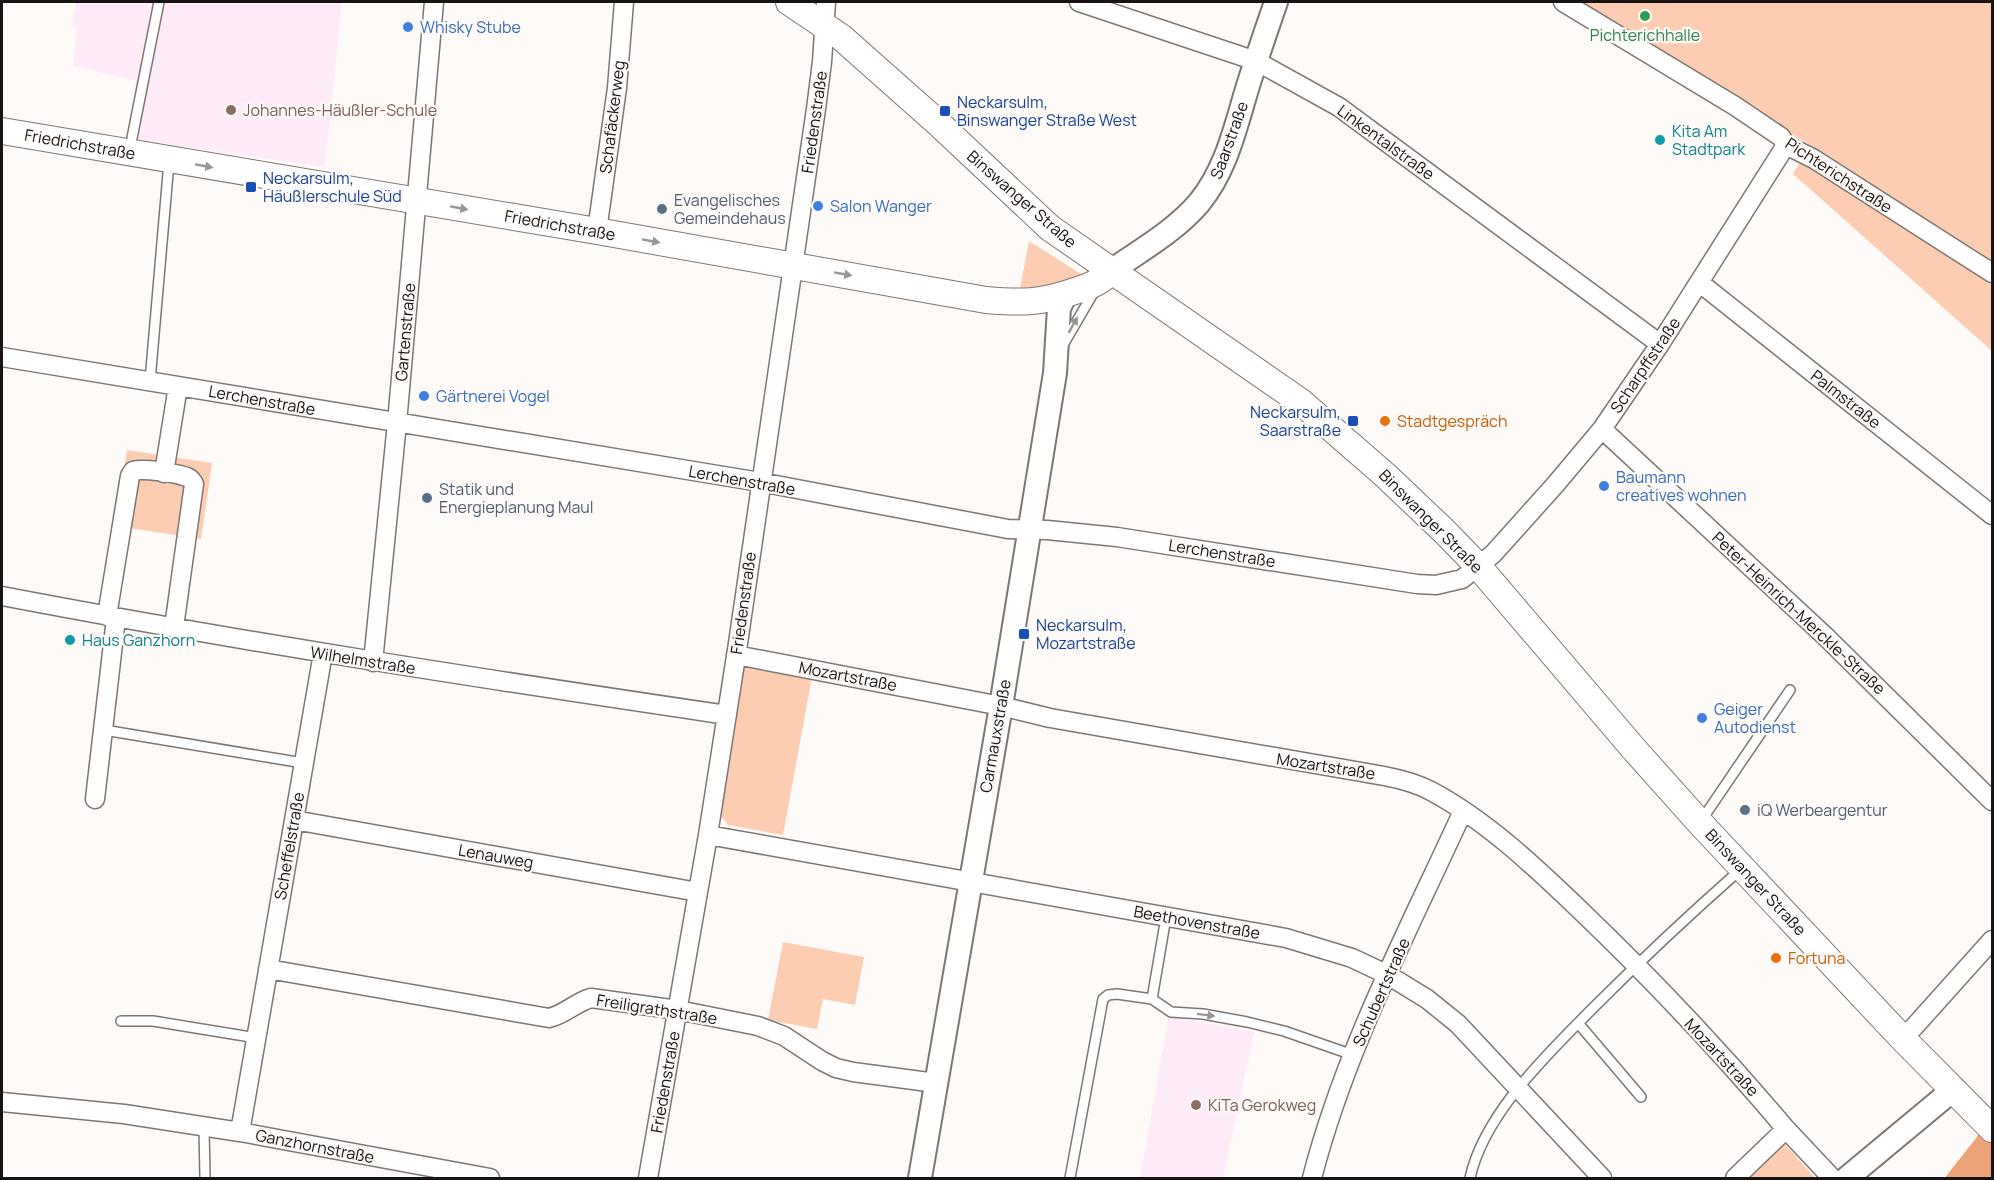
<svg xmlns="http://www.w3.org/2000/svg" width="1994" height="1180" font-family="Manrope,sans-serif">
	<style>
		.education { fill: #fdebf7 }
		.green { fill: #fdcdb1 }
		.forest { fill: #eca378 }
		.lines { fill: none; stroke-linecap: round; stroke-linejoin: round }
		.service-casing { stroke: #7e7671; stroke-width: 12 }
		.minor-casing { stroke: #7e7671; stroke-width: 21 }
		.tertiary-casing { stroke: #7e7671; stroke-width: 26 }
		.secondary-casing { stroke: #7e7671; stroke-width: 28 }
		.service { stroke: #fff; stroke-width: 9 }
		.minor { stroke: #fff; stroke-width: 18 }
		.tertiary { stroke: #fff; stroke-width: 22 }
		.secondary { stroke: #fff; stroke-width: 26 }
		.oneway { fill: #979595 }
		.leisure-dot { fill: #2e9e5b; stroke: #fefaf8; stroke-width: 2 }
		.shop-dot { fill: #3f7fe0; stroke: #fefaf8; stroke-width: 2 }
		.education-dot { fill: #8d6e63; stroke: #fefaf8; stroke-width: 2 }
		.transit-dot { fill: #1a4fb4; stroke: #fefaf8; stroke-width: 2 }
		.culture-dot { fill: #0f9aa8; stroke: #fefaf8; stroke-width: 2 }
		.service-dot { fill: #5c6f8a; stroke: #fefaf8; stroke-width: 2 }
		.food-dot { fill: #e8710a; stroke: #fefaf8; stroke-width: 2 }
		.labels { text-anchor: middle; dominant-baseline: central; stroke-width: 4.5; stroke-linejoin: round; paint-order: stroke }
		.shop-label { font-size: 16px; fill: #366cbe; stroke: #fefaf8; text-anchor: start }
		.leisure-label { font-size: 16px; fill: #27864d; stroke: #fefaf8 }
		.transit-label { font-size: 16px; fill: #164399; stroke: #fefaf8; text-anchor: start }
		.education-label { font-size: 16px; fill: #785e54; stroke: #fefaf8; text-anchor: start }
		.street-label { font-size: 16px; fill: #181413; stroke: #fefaf8 }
		.culture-label { font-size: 16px; fill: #0d838f; stroke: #fefaf8; text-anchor: start }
		.service-label { font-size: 16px; fill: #4e5e75; stroke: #fefaf8; text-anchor: start }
		.food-label { font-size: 16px; fill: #c56008; stroke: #fefaf8; text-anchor: start }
	</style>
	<rect width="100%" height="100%" fill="#fefaf8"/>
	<!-- education -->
	<path class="education" d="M76,2H342L325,167L126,138L136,81L73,66L77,27L72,26Z
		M1169,1016L1254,1032L1223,1178H1140Z"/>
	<!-- green -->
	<path class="green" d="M1576,2H1992V351L1793,174L1810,145Z
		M1029,241L1092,281L1019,294Z
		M127,450L212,463L201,539L116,526Z
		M744,664L812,677L783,835L728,825L720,815Z
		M783,942L864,957L855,1005L823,999L817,1029L768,1020Z
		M1782,1141L1815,1178H1744Z"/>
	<!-- forest -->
	<path class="forest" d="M1992,1118V1178H1945L1950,1171Z"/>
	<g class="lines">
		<!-- service casing -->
		<g class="service-casing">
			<path id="service" d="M132,138L159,2
				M1063,345L1095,290
				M150,381L169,162
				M104,730L303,763
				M1701,821L1790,690
				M1152,999L1166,917
				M121,1021H153L257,1038
				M1578,1023L1641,1097
				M204,1127L205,1178
				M1070,1178L1103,999L1108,995L1117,994L1152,999L1171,1012L1203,1014L1247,1022L1284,1031L1353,1055
				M1470,1178C1484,1114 1546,1056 1591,1010C1639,962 1689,915 1740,870"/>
		</g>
		<!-- minor casing -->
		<g class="minor-casing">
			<path id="minor" d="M1079,2L1256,61L1339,107L1660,344
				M1563,2L1735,106L1781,137L1786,145L1814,159L1992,273
				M597,231L617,88L624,2
				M1700,283L1992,515
				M2,357L760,482L1008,529L1047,530L1117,537L1417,584L1436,585L1462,579L1493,554L1555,485L1602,429L1660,344L1786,145
				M1602,429L1825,636L1992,801
				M164,473L178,386
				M2,596C242,642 484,679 727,715
				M107,616L130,476L133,471C144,468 176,473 187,477C192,479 191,480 194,484L174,627
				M736,655L1001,706L1050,718L1384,776C1400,779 1416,783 1431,791C1487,821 1535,867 1580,910C1652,979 1721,1052 1786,1129
				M373,662L397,423L434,2
				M95,799L116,618
				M294,820L698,892
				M708,835L1286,938L1352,958L1388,975L1427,999L1458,1024L1602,1178
				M268,969L549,1018C564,1015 576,1002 591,998L678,1010L758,1026L784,1036L822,1061L836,1068L853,1072L936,1083
				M1902,1038L1914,1027L1992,940
				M2,1102L124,1114L240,1132L490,1178
				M240,1132L323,653
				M648,1178L708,835L737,650L816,109L822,62L826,2
				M1312,1178C1345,1050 1408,931 1463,811
				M1735,1178L1786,1129L1832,1178"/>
		</g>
		<!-- tertiary casing -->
		<g class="tertiary-casing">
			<path id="tertiary" d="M1111,271C1141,250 1175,231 1199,203C1226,170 1235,129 1247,89C1256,60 1266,31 1276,2
				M920,1178L1001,706L1055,373L1059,308L1066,294
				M1847,1178L1954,1089"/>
		</g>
		<!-- secondary casing -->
		<g class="secondary-casing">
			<path id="secondary" d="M789,2L841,37L938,123L1050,228L1301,402L1385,475L1444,531L1478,566L1633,748L1700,823L1902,1038L1992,1129
				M2,131L597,231L986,300C1022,303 1041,303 1075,291C1090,286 1101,282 1111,271"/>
		</g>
		<!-- service -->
		<use href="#service" class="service"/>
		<!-- minor -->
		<use href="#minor" class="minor"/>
		<!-- tertiary -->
		<use href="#tertiary" class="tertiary"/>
		<!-- secondary -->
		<use href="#secondary" class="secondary"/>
	</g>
	<!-- one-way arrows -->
	<defs><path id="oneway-solid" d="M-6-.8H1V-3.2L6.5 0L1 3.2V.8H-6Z" transform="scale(1.5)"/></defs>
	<g class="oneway">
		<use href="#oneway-solid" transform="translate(204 166) rotate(10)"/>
		<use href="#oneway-solid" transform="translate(459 208) rotate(10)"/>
		<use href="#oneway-solid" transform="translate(651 241) rotate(10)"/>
		<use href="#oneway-solid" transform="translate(843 274) rotate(10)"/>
		<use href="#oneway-solid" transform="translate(1073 325) rotate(-61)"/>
		<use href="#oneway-solid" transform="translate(1206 1015) rotate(7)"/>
	</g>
	<!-- markers -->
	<circle class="leisure-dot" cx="1645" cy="16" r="6"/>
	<g class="shop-dot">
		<circle cx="408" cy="27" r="6"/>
		<circle cx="818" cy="206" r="6"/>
		<circle cx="424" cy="396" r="6"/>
		<circle cx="1604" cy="486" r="6"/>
		<circle cx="1702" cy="718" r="6"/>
	</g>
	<g class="education-dot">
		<circle cx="231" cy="110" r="6"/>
		<circle cx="1196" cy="1105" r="6"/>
	</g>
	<g class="transit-dot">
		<rect x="939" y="105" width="12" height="12" rx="3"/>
		<rect x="245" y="181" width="12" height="12" rx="3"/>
		<rect x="1347" y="415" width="12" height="12" rx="3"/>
		<rect x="1018" y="628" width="12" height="12" rx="3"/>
	</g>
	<g class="culture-dot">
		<circle cx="1660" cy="140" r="6"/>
		<circle cx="70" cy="640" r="6"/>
	</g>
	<g class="service-dot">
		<circle cx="662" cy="209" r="6"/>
		<circle cx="427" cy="498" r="6"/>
		<circle cx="1745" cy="810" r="6"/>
	</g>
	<g class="food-dot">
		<circle cx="1385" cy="421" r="6"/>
		<circle cx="1776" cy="958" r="6"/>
	</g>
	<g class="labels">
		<!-- shop labels -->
		<g class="shop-label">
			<text x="420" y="27">Whisky Stube</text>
			<text x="830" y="206">Salon Wanger</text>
			<text x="436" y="396">Gärtnerei Vogel</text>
			<text x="1616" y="477">Baumann<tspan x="1616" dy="18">creatives wohnen</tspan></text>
			<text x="1714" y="709">Geiger<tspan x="1714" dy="18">Autodienst</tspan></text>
		</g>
		<!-- leisure labels -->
		<g class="leisure-label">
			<text x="1645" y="35">Pichterichhalle</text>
		</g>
		<!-- transit labels -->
		<g class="transit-label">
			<text x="957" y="102">Neckarsulm,<tspan x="957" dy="18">Binswanger Straße West</tspan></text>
			<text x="263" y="178">Neckarsulm,<tspan x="263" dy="18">Häußlerschule Süd</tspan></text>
			<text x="1341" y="412" text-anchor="end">Neckarsulm,<tspan x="1341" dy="18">Saarstraße</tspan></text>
			<text x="1036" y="625">Neckarsulm,<tspan x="1036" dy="18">Mozartstraße</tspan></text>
		</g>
		<!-- education labels -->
		<g class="education-label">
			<text x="243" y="110">Johannes-Häußler-Schule</text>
			<text x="1208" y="1105">KiTa Gerokweg</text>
		</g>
		<!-- street labels -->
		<g class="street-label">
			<text transform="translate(612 117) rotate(-83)">Schafäckerweg</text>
			<text transform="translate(814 122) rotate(-82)">Friedenstraße</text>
			<text transform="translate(1229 140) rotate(-70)">Saarstraße</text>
			<text transform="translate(1386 142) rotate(36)">Linkentalstraße</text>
			<text transform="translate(80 144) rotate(10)">Friedrichstraße</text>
			<text transform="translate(1839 175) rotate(33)">Pichterichstraße</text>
			<text transform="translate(1022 199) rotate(41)">Binswanger Straße</text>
			<text transform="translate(560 225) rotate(10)">Friedrichstraße</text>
			<text transform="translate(405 332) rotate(-85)">Gartenstraße</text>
			<text transform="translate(1645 365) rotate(-56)">Scharpffstraße</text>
			<text transform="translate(1846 399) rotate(38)">Palmstraße</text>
			<text transform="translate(262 400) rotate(10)">Lerchenstraße</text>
			<text transform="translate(742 480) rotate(10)">Lerchenstraße</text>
			<text transform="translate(1431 521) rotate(45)">Binswanger Straße</text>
			<text transform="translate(1222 553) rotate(9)">Lerchenstraße</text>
			<text transform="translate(743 603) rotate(-82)">Friedenstraße</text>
			<text transform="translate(1799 613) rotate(43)">Peter-Heinrich-Merckle-Straße</text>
			<text transform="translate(363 660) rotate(9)">Wilhelmstraße</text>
			<text transform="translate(848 676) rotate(11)">Mozartstraße</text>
			<text transform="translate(995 736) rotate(-80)">Carmauxstraße</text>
			<text transform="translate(1326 766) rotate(9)">Mozartstraße</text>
			<text transform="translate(289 846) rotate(-80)">Scheffelstraße</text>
			<text transform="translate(496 856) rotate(10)">Lenauweg</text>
			<text transform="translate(1756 882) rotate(47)">Binswanger Straße</text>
			<text transform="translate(1197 922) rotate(10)">Beethovenstraße</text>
			<text transform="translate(1381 992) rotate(-66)">Schubertstraße</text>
			<text transform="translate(657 1009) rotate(9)">Freiligrathstraße</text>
			<text transform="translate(1722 1057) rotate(47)">Mozartstraße</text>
			<text transform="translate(665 1082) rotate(-80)">Friedenstraße</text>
			<text transform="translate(315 1146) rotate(11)">Ganzhornstraße</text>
		</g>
		<!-- culture labels -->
		<g class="culture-label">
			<text x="1672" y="131">Kita Am<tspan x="1672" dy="18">Stadtpark</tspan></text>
			<text x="82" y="640">Haus Ganzhorn</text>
		</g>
		<!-- service labels -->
		<g class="service-label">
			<text x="674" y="200">Evangelisches<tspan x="674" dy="18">Gemeindehaus</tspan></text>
			<text x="439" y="489">Statik und<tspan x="439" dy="18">Energieplanung Maul</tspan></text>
			<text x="1757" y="810">iQ Werbeargentur</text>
		</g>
		<!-- food labels -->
		<g class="food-label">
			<text x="1397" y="421">Stadtgespräch</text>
			<text x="1788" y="958">Fortuna</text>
		</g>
	</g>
	<!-- border -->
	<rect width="1994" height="1180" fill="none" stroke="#181413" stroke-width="6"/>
</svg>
